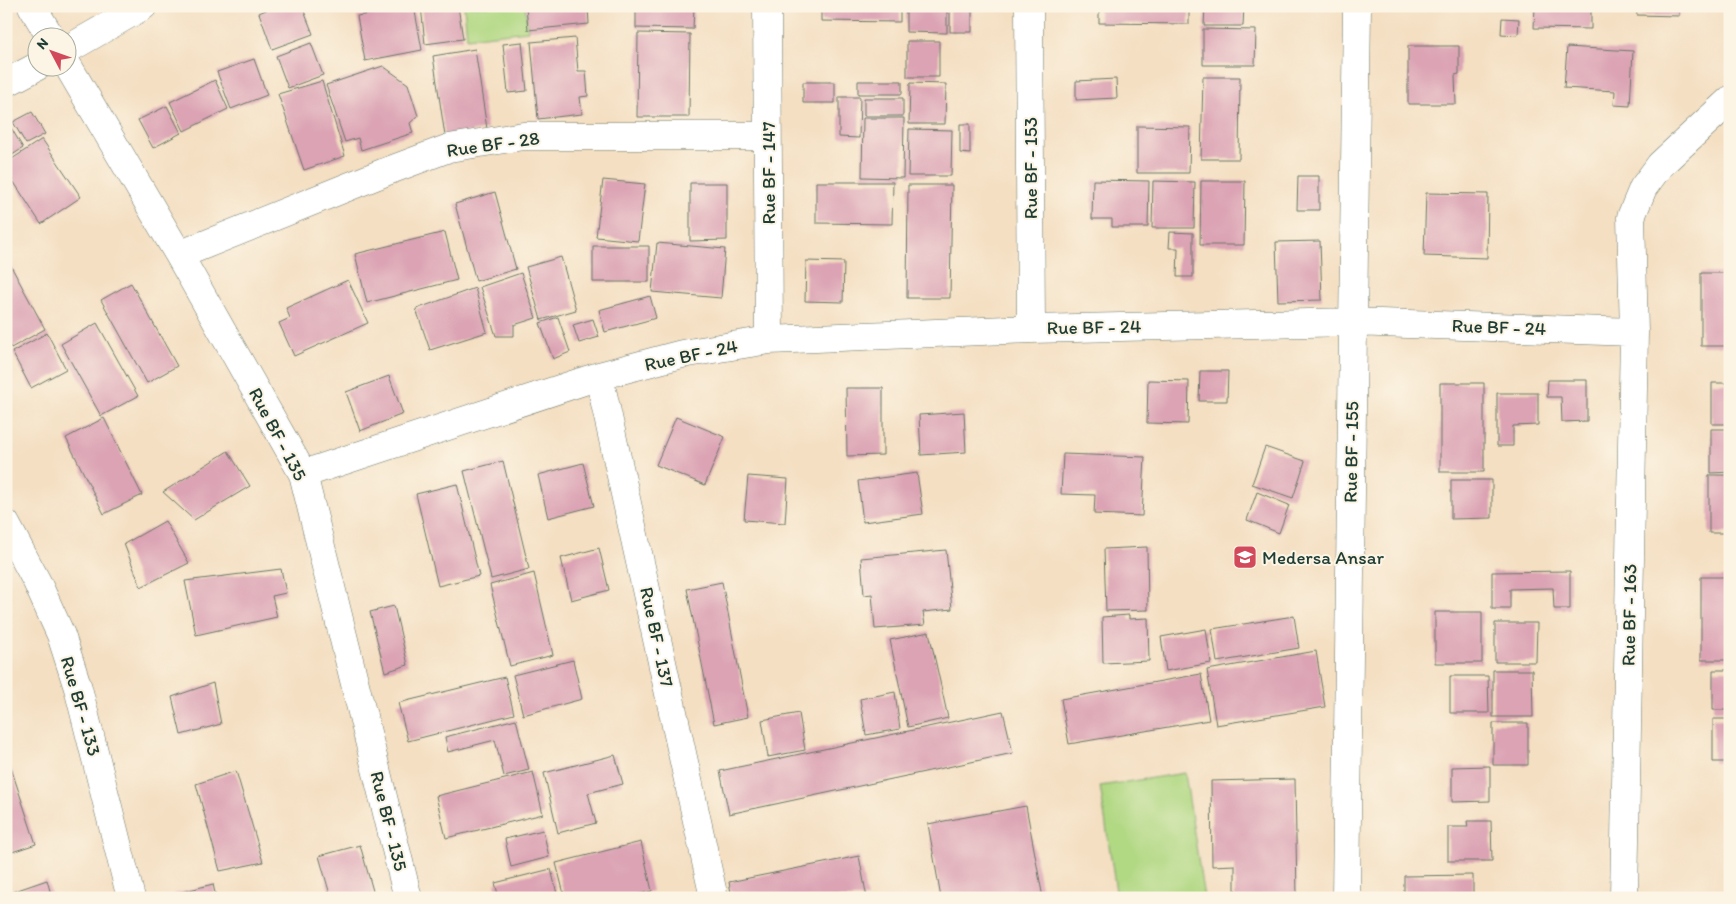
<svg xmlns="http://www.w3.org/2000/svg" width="1736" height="904" font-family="Itim,sans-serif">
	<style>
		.green { fill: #b1d883; stroke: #688a5c }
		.building { fill: #dba3b4 }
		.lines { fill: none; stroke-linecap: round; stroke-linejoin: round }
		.street-casing { stroke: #6a7666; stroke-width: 29 }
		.street { stroke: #fff; stroke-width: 28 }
		.labels { text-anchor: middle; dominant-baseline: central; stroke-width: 4; stroke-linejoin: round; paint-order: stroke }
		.street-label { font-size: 19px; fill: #1f3d34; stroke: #fcf5e5 }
		.poi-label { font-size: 19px; fill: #1f3d34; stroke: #fcf5e5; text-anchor: start }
	</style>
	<rect width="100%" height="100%" fill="#fcf5e5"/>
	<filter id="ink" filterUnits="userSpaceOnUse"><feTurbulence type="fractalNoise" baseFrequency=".02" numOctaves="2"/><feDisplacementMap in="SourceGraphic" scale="10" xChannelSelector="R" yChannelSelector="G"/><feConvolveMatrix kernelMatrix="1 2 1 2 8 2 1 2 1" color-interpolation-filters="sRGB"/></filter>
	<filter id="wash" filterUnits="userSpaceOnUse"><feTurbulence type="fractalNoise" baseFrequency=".0096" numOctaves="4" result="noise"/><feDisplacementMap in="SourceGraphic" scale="20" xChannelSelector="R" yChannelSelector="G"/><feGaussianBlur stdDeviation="1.12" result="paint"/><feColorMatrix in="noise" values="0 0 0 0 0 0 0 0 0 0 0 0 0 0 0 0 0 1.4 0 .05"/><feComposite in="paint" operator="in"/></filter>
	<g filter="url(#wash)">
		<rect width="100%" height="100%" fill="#f4dfc2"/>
		<!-- green -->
		<path class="green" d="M464,6H525L528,31L467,38Z
			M1185,773L1204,898H1117L1100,786Z"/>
		<g id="blocks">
			<!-- building -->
			<path class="building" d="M275,6H302L313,34L272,49L259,13Z
				M414,6L422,50L365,61L357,16Z
				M421,6H458L463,39L425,44Z
				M526,6H588L589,24L528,30Z
				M636,6H694L693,29L636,28Z
				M804,6H817V11H804Z
				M821,6H900V22L821,21Z
				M906,6H947V33L906,32Z
				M950,6H972V32H950Z
				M1099,6H1189V24L1099,23Z
				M1205,6H1244L1243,26H1204Z
				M1535,6H1591V29L1534,28Z
				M1636,6H1679V16L1637,15Z
				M1502,18L1519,19L1518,35L1501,34Z
				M1203,29L1256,30L1255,65H1203Z
				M638,33L690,34L689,117H637Z
				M575,38L578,71H586L588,96L580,97L582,114L538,119L531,42Z
				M907,41H939V77H907Z
				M522,42L527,91L508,93L503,44Z
				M311,43L323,75L288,88L276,56Z
				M1408,46H1459V74L1455,75L1456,104H1408Z
				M1567,47L1633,51L1630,106L1614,105L1615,91L1564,88Z
				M475,49L487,129L445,136L433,56Z
				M254,59L267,95L231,109L217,72Z
				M383,66L408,84L418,116L410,123L413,133L361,150L358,138L345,142L326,85Z
				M1203,77H1240L1239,159H1201Z
				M1116,79L1117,98L1076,100V81Z
				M215,80L228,109L184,131L170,102Z
				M322,81L345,156L304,170L278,94Z
				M858,81H902V94H858Z
				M803,82H835V103H803Z
				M910,83L946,84L945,124H909Z
				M839,97H860L859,138L839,137Z
				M864,98H903V116H864Z
				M167,106L181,133L153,148L138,120Z
				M32,112L45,134L26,144L13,122Z
				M863,118H904L903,178L862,177Z
				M960,124H970V154L960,153Z
				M10,126L23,148L6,159V128Z
				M1137,126L1190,127L1189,173H1137Z
				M909,129L952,130L951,176H908Z
				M42,139L81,197L41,224L6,170V163Z
				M1298,176H1319V210H1297Z
				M603,180L645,184L638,241L596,237Z
				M1093,180L1149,181L1148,227H1112V219H1092Z
				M1153,181L1195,182L1194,228H1152Z
				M1201,181H1245L1244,245H1200Z
				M816,182H893L892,224L816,223Z
				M690,183H727V240L690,241Z
				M908,185H952L950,298H907Z
				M495,192L516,269L476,281L455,204Z
				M1426,193L1488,194L1487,258L1424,256Z
				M445,232L457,280L367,303L355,254Z
				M1170,232L1193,233V277H1177L1178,248H1169Z
				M1320,241L1322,300L1278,301L1276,242Z
				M657,243L725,249L721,298L652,292Z
				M593,246H649V282H593Z
				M6,257L45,329L11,348L6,339Z
				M561,257L576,310L541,320L526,267Z
				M806,261L844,262L843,302L805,301Z
				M521,273L536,318L514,325V336H496L480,287Z
				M1701,273H1730V346H1701Z
				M348,280L368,323L294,356L279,323L290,318L286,308Z
				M131,283L177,366L147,383L101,300Z
				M475,288L487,332L430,350L416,309Z
				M650,296L656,318L605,332L599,310Z
				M558,317L570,352L553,359L540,323Z
				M593,319L599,337L579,343L573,325Z
				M97,323L138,396L101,416L61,344Z
				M47,333L66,369L31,388L12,352Z
				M1200,371H1228L1227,401H1199Z
				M389,376L403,414L360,431L346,392Z
				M1148,380L1189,381L1188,424L1147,423Z
				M1548,380H1587V421L1562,422L1561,397H1547Z
				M1440,383H1484V472H1440Z
				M1712,383H1730V424H1712Z
				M846,388H883V455L847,456Z
				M1497,393H1538V425L1513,426V446H1497Z
				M964,412L966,452L921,455L919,415Z
				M676,417L725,437L705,485L656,465Z
				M104,418L142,495L104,514L66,438Z
				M1711,429H1730V472L1711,473Z
				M1265,447L1305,461L1293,498L1252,484Z
				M228,451L250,486L194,520L163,492Z
				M1063,454L1145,457L1142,516L1094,514L1095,495L1061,494Z
				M503,461L529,569L491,579L464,471Z
				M583,463L594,506L548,518L538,475Z
				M917,473L923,514L863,522L858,481Z
				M1709,475H1730V533H1709Z
				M748,476L788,479L785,523L744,520Z
				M1451,480H1492V518L1451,519Z
				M457,484L479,576L438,586L416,494Z
				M1257,492L1289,505L1279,533L1247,520Z
				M165,521L189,563L141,587L124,544Z
				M1147,547L1148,610L1106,611L1104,549Z
				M599,548L609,590L571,600L561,558Z
				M946,550L952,609L923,612L925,625L875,629L872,594L864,595L861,558Z
				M281,569L286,593L272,596L277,617L196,635L185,581Z
				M1570,571V609H1554L1553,588L1510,589V609H1492V572Z
				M534,573L553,655L510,666L490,585Z
				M1701,577H1730V660H1701Z
				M722,582L748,717L714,724L687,589Z
				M394,606L408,665L385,672L370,612Z
				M1435,612H1482V663H1435Z
				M1129,615V619L1148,618L1149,661L1103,663L1102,617Z
				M1294,616L1299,648L1217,662L1212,629Z
				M1495,623H1537L1536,662H1495Z
				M1206,629L1211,663L1166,671L1161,637Z
				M929,632L948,718L908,727L890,640Z
				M1316,651L1325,707L1216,725L1207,670Z
				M573,660L582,699L523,715L513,675Z
				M1493,670H1532L1533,717H1493Z
				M1713,670H1730V710H1713Z
				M1201,674L1209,720L1069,744L1061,699Z
				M1450,676H1488L1489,713H1450Z
				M505,677L514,714L408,741L398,703Z
				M213,683L221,724L181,735L172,697Z
				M895,692L900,729L866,735L860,699Z
				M1003,711L1013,753L729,814L720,771Z
				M799,713L805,750L768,757L762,720Z
				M516,719L529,770L504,776L495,740L448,752L445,737Z
				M1713,719H1730V762H1713Z
				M1493,723H1528V765H1493Z
				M615,755L623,784L588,793L596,823L558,833L544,773Z
				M10,765L36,844L6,854V766Z
				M1490,766V801L1452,802V767Z
				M236,771L263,862L220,871L196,784Z
				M533,772L543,814L446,838L436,796Z
				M1295,779L1297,898H1235V865L1212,866L1211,781Z
				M1026,806L1043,898H941L928,824Z
				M1467,821H1491L1492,861H1448V827H1468Z
				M543,830L549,857L511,867L505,839Z
				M641,842L652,891L623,898H565L556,863Z
				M360,845L375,898H331L319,856Z
				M859,856L867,898H732L729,882Z
				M551,869L558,898H499L495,883Z
				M1473,875V898H1404V876Z
				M47,880L52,898H6V894Z
				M213,884L216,898H175L174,894Z"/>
		</g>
	</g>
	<g filter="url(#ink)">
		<use href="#blocks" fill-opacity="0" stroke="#6a7666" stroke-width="1"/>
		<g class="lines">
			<!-- street casing -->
			<g class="street-casing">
				<path id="street" d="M32,6L51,38
					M767,6L769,340
					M1029,6L1031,329
					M68,49L143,6
					M68,66L179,255L303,474L408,898
					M6,83L38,66
					M179,255L385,172L449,148L523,136H767
					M599,376L714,898
					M303,474L599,376L682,354L769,340L1031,329L1352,322L1634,332L1631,217L1643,188L1660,165L1730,100
					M6,524L37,582L61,635L78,688L131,898
					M1346,898L1357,6
					M1624,898L1634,332"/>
			</g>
			<!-- street -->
			<use href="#street" class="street"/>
		</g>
	</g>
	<!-- icons -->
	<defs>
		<g id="school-square" transform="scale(1.25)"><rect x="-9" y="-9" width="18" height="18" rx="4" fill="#d1495b" stroke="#fcf5e5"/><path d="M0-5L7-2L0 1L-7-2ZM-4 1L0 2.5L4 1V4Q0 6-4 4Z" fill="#fff"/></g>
	</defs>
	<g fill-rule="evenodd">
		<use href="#school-square" x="1245" y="557"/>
	</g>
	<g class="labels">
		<!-- street labels -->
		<g class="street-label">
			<text transform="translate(493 144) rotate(-8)">Rue BF - 28</text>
			<text transform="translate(1030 168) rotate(-90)">Rue BF - 153</text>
			<text transform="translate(768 173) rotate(-90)">Rue BF - 147</text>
			<text transform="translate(1094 327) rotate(-1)">Rue BF - 24</text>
			<text transform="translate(1499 327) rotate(2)">Rue BF - 24</text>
			<text transform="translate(691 355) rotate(-12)">Rue BF - 24</text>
			<text transform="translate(278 434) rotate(62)">Rue BF - 135</text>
			<text transform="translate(1351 452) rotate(-89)">Rue BF - 155</text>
			<text transform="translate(1629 615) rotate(-89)">Rue BF - 163</text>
			<text transform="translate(657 637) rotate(78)">Rue BF - 137</text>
			<text transform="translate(81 706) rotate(74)">Rue BF - 133</text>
			<text transform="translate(389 821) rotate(76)">Rue BF - 135</text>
		</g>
		<!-- poi labels -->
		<g class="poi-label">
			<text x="1262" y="557">Medersa Ansar</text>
		</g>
	</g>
	<!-- margin -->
	<rect width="1736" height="904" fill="none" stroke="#fcf5e5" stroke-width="25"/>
	<!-- north arrow -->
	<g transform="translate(52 52) rotate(311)"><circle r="24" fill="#fcf5e5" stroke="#a4ab9e"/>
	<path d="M0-4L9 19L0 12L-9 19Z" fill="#d1495b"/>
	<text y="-8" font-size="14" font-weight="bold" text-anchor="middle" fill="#1f3d34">N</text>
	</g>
</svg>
